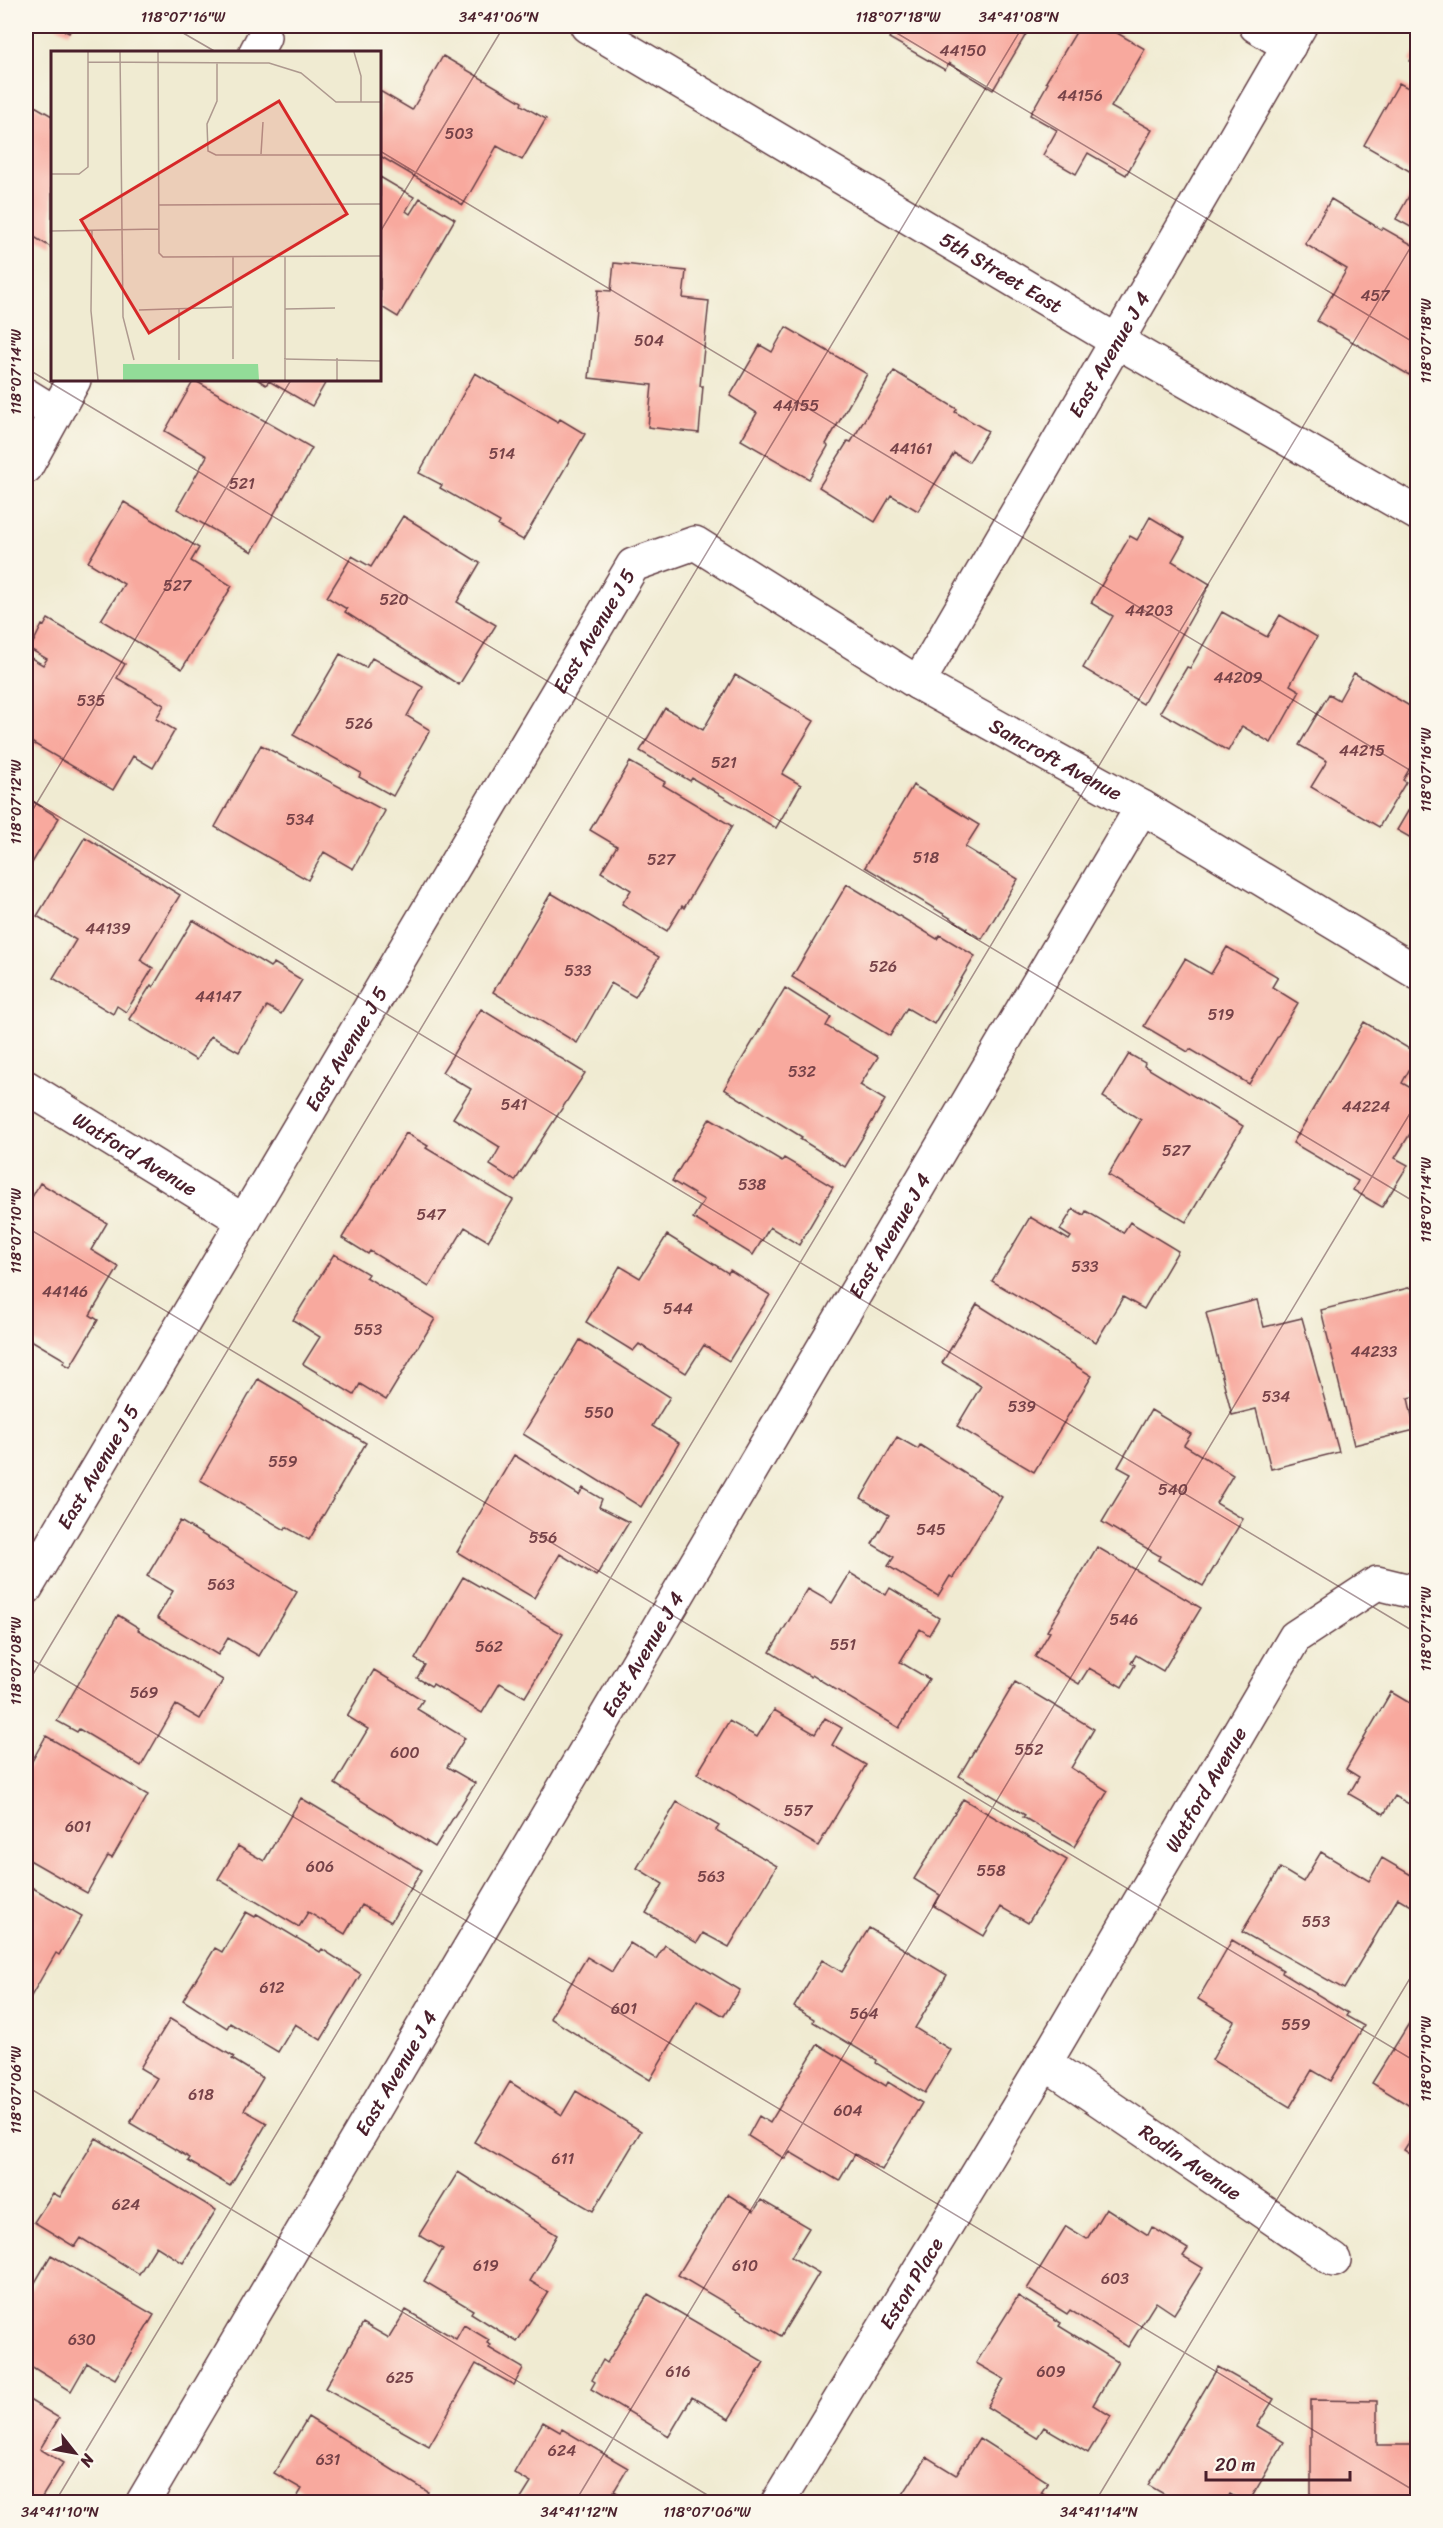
<svg xmlns="http://www.w3.org/2000/svg" width="1443" height="2528" font-family="Sriracha,sans-serif">
	<style>
		.building { fill: #f8a99e }
		.lines { fill: none; stroke-linecap: round; stroke-linejoin: round }
		.street-casing { stroke: #633e44; stroke-width: 36 }
		.street { stroke: #fff; stroke-width: 33 }
		.ticks { fill: none; stroke: #4a1f2b; stroke-width: 1.5; stroke-opacity: 0.45 }
		.labels { text-anchor: middle; dominant-baseline: central; stroke-width: 4.5; stroke-linejoin: round; paint-order: stroke }
		.number-label { font-size: 16px; fill: #764248 }
		.street-label { font-size: 20px; fill: #4a1f2b; stroke: #fbf7ec }
		.inset-road { fill: none; stroke: #ae998f; stroke-width: 1.5 }
		.view { fill: #d62828; fill-opacity: 0.15; stroke: #d62828; stroke-width: 3 }
		.inset-edge { fill: none; stroke: #4a1f2b; stroke-width: 3 }
		.neatline { fill: none; stroke: #4a1f2b; stroke-width: 2 }
		.ticks-label { font-size: 15px; text-anchor: middle; fill: #4a1f2b }
	</style>
	<rect width="100%" height="100%" fill="#fbf7ec"/>
	<filter id="ink" filterUnits="userSpaceOnUse"><feTurbulence type="fractalNoise" baseFrequency=".0167" numOctaves="2"/><feDisplacementMap in="SourceGraphic" scale="12" xChannelSelector="R" yChannelSelector="G"/><feConvolveMatrix kernelMatrix="1 2 1 2 8 2 1 2 1" color-interpolation-filters="sRGB"/></filter>
	<filter id="wash" filterUnits="userSpaceOnUse"><feTurbulence type="fractalNoise" baseFrequency=".008" numOctaves="4" result="noise"/><feDisplacementMap in="SourceGraphic" scale="24" xChannelSelector="R" yChannelSelector="G"/><feGaussianBlur stdDeviation="1.35" result="paint"/><feColorMatrix in="noise" values="0 0 0 0 0 0 0 0 0 0 0 0 0 0 0 0 0 1.4 0 .05"/><feComposite in="paint" operator="in"/></filter>
	<g filter="url(#wash)">
		<rect width="100%" height="100%" fill="#f0ebd2"/>
		<g id="blocks">
			<!-- building -->
			<path class="building" d="M55,26H73L69,33Z
				M897,26H1031L993,90L949,63L945,70L889,38Z
				M1076,26H1105L1145,49L1111,107L1152,130L1126,175L1088,153L1076,174L1043,155L1057,130L1030,115L1048,83L1046,82L1078,29L1075,28Z
				M1418,47V66L1410,61Z
				M443,56L522,102L521,105L546,119L522,160L497,146L463,205L380,156V91L412,110Z
				M1399,83L1416,92L1414,96L1418,98V176L1364,145Z
				M33,105L52,116V248L26,232V117Z
				M380,177L414,197L406,211L410,214L420,198L455,219L398,317L380,306Z
				M1418,180V231L1396,219Z
				M1331,199L1382,230L1383,228L1418,248V360L1409,375L1317,321L1347,269L1305,244Z
				M614,263L686,271L683,298L709,301L700,386H703L699,433L648,427L652,385L589,378L598,290L611,291Z
				M786,327L867,374L826,444L828,446L809,479L741,440L757,413L730,396L760,345L772,352Z
				M894,371L957,409L955,412L988,431L969,462L954,453L918,511L891,495L875,522L819,487L848,441L851,442Z
				M475,373L558,422L560,419L585,434L523,540L498,526L500,522L440,488L442,485L419,473Z
				M194,380L312,448L252,552L177,509L207,456L165,431Z
				M258,380H327L312,406L269,381L266,385Z
				M124,502L199,548L191,561L232,586L182,669L101,620L124,584L88,562Z
				M403,516L480,563L457,602L496,625L459,685L345,612L347,609L327,597L352,556L371,567Z
				M1150,517L1185,538L1172,561L1210,584L1143,704L1083,668L1113,616L1091,603L1130,536L1137,540Z
				M1222,612L1267,637L1280,615L1317,637L1290,685L1300,691L1271,743L1242,726L1228,751L1160,712L1187,667L1190,668Z
				M48,619L125,664L117,678L164,705L156,719L175,730L153,768L133,756L113,790L26,739V695L30,687L26,685V655L43,665L47,659L30,649L42,625L44,626Z
				M340,654L366,668L372,658L423,687L407,716L430,730L393,796L359,777L361,773L293,735Z
				M1354,673L1418,711V754L1403,780L1406,782L1379,827L1311,787L1327,761L1299,745L1329,694L1339,700Z
				M735,675L814,721L782,774L801,785L776,828L692,778L690,781L640,751L665,708L703,730Z
				M261,745L385,811L353,869L324,852L308,880L215,827Z
				M630,762L665,782L663,785L732,826L684,908L682,906L667,931L622,904L631,890L601,872L617,846L590,830Z
				M913,785L979,825L965,847L1018,879L982,939L966,930L967,928L865,867Z
				M1418,794V842L1397,830Z
				M26,797L59,818L26,873Z
				M85,837L180,895L140,960L153,968L126,1012L117,1006L113,1014L53,978L76,940L37,916Z
				M847,884L937,939L940,935L975,956L934,1024L907,1008L890,1036L792,977Z
				M551,893L659,957L635,997L611,983L577,1043L493,992Z
				M193,920L270,967L274,963L302,980L281,1014L267,1006L239,1052L211,1036L196,1060L129,1019L151,985L153,987Z
				M1227,947L1278,977L1272,987L1298,1003L1249,1084L1190,1049L1188,1052L1144,1026L1185,959L1211,974Z
				M785,988L831,1017L826,1026L878,1057L860,1085L885,1100L845,1167L800,1139L802,1137L724,1089Z
				M481,1009L585,1073L515,1181L490,1165L500,1147L453,1118L471,1089L442,1072Z
				M1364,1022L1418,1054L1402,1083L1418,1092V1121L1395,1158L1408,1165L1382,1207L1353,1190L1358,1181L1293,1143Z
				M1129,1054L1145,1063L1144,1066L1243,1126L1186,1222L1108,1175L1141,1120L1103,1097Z
				M710,1118L782,1161L784,1158L833,1187L799,1245L770,1227L753,1255L693,1218L704,1200L672,1181Z
				M406,1133L428,1146L426,1148L513,1200L488,1241L465,1227L429,1287L370,1251L368,1254L342,1238Z
				M40,1183L107,1223L91,1250L119,1267L90,1315L98,1320L70,1367L63,1363L65,1360L26,1337V1208Z
				M1073,1209L1084,1215L1086,1211L1123,1233L1130,1222L1178,1251L1144,1309L1123,1297L1096,1342L992,1281L1030,1217L1069,1240L1071,1237L1060,1230Z
				M667,1235L728,1273L730,1270L770,1295L729,1361L704,1345L686,1373L639,1344L633,1351L586,1322L620,1266L640,1278Z
				M334,1254L368,1274L366,1277L435,1319L386,1400L360,1384L354,1395L303,1364L320,1337L293,1320Z
				M1416,1286L1418,1396L1408,1398L1415,1430L1354,1445L1321,1310Z
				M1257,1300L1264,1327L1302,1318L1339,1452L1271,1469L1256,1409L1232,1415L1206,1313Z
				M977,1304L1092,1376L1034,1472L957,1426L981,1386L942,1363Z
				M580,1340L670,1397L652,1426L679,1443L641,1507L523,1434Z
				M258,1379L366,1443L309,1540L286,1527L285,1530L200,1480Z
				M1151,1410L1191,1434L1184,1445L1233,1475L1216,1503L1243,1519L1203,1586L1158,1560L1160,1556L1102,1522L1131,1474L1118,1467Z
				M897,1437L918,1449L920,1445L1002,1497L953,1578L950,1576L938,1596L888,1566L894,1557L872,1544L889,1515L861,1498Z
				M514,1455L579,1495L583,1488L602,1499L599,1507L629,1522L596,1576L560,1554L534,1598L457,1552Z
				M180,1521L297,1592L259,1656L228,1638L218,1655L157,1618L173,1591L147,1576Z
				M1097,1547L1201,1608L1163,1671L1136,1655L1131,1663L1135,1665L1122,1687L1089,1668L1079,1684L1035,1657L1050,1632L1047,1631Z
				M850,1573L886,1595L890,1588L939,1618L929,1635L920,1629L900,1662L929,1679L899,1728L812,1675L811,1677L770,1652L808,1589L832,1603Z
				M463,1577L563,1634L525,1697L500,1683L482,1713L433,1684L431,1686L417,1678L425,1665L415,1659Z
				M118,1615L139,1628L138,1630L223,1680L200,1719L176,1705L141,1766L79,1729L77,1732L57,1721Z
				M374,1670L423,1700L417,1709L465,1738L447,1767L475,1783L435,1847L335,1784L368,1729L347,1716Z
				M1015,1682L1094,1729L1071,1768L1108,1791L1074,1847L1023,1817L1025,1815L959,1776Z
				M1391,1692L1418,1708V1809L1395,1796L1384,1814L1349,1794L1359,1777L1346,1769Z
				M774,1710L815,1734L825,1718L842,1728L832,1745L866,1765L818,1846L697,1774L729,1721L757,1737Z
				M46,1736L148,1795L112,1858L108,1856L87,1893L26,1858V1772Z
				M301,1798L422,1870L391,1922L362,1905L345,1934L308,1912L299,1927L218,1879L238,1846L264,1861Z
				M963,1799L1067,1860L1028,1923L1001,1907L984,1936L934,1906L940,1895L914,1879Z
				M677,1802L719,1826L716,1830L777,1866L729,1947L703,1933L697,1943L646,1913L663,1884L637,1868Z
				M1321,1852L1369,1881L1382,1858L1418,1879V1910L1398,1898L1344,1989L1242,1932L1280,1868L1303,1882Z
				M26,1884L82,1916L59,1955L56,1953L26,2005Z
				M246,1912L255,1917L257,1914L320,1952L322,1949L361,1974L321,2040L295,2024L278,2052L230,2023L227,2028L183,2000L215,1948L222,1952Z
				M869,1928L947,1975L915,2028L951,2050L925,2093L876,2063L877,2060L813,2022L814,2019L794,2007L822,1960L842,1972Z
				M1232,1940L1283,1970L1282,1973L1348,2013L1346,2016L1364,2026L1331,2081L1312,2070L1290,2107L1212,2060L1234,2021L1198,1999Z
				M630,1943L656,1959L665,1945L740,1990L724,2016L697,2000L650,2080L550,2018L587,1957L612,1972Z
				M1418,2009V2111L1372,2083Z
				M170,2019L234,2057L232,2059L263,2078L244,2110L267,2123L230,2186L188,2161L190,2158L130,2123L157,2078L140,2068Z
				M818,2044L886,2086L888,2082L922,2103L882,2170L855,2154L839,2181L790,2152L785,2159L748,2136L759,2116L770,2123Z
				M510,2082L562,2115L576,2091L641,2131L593,2211L474,2142Z
				M1418,2128V2159L1404,2150Z
				M96,2138L216,2210L183,2263L156,2246L139,2274L81,2238L75,2247L34,2222L53,2193L60,2197Z
				M458,2172L557,2235L530,2281L548,2292L517,2342L471,2313L473,2310L424,2281L443,2249L419,2235Z
				M727,2194L754,2211L761,2200L809,2228L791,2257L819,2273L781,2336L678,2275Z
				M1106,2208L1148,2235L1152,2227L1188,2249L1183,2256L1203,2268L1174,2314L1156,2302L1128,2347L1070,2310L1067,2314L1027,2289L1066,2226L1087,2239Z
				M51,2255L154,2315L115,2379L87,2363L71,2391L26,2363V2298Z
				M648,2294L764,2362L729,2419L692,2397L669,2436L591,2389L595,2382L592,2380L603,2360L607,2363Z
				M1018,2296L1061,2323L1059,2326L1118,2362L1093,2405L1111,2416L1088,2453L1044,2427L1037,2438L987,2407L1004,2379L976,2363Z
				M406,2310L456,2339L464,2325L489,2340L487,2343L491,2345L489,2348L523,2368L514,2385L476,2364L429,2446L325,2388L363,2323L389,2338Z
				M1218,2367L1274,2399L1257,2426L1284,2442L1249,2502H1244L1230,2494L1225,2502H1178L1148,2485Z
				M1418,2373V2393L1408,2379Z
				M26,2398L59,2418L40,2449L63,2463L39,2502H26Z
				M1311,2400L1377,2401V2445H1418V2502H1311Z
				M308,2417L428,2492L422,2502H294L302,2489L274,2473Z
				M543,2422L560,2432L562,2429L628,2468L614,2491L633,2502H519L531,2483L514,2473Z
				M979,2438L1048,2482L1041,2493L1056,2502H898L927,2457L956,2475Z"/>
		</g>
	</g>
	<g filter="url(#ink)">
		<use href="#blocks" fill-opacity="0" stroke="#633e44" stroke-width="1.5"/>
		<g class="lines">
			<!-- street casing -->
			<g class="street-casing">
				<g id="street">
					<path id="s1" d="M587,26L1115,340L1418,514"/>
					<path d="M1256,26L1289,46"/>
					<path d="M256,52L264,37"/>
					<path d="M26,395L55,413"/>
					<path d="M26,467L74,380"/>
					<path id="s2" d="M918,683L1300,26"/>
					<path id="s3" d="M26,1087L244,1221"/>
					<path id="s4" d="M26,1588L633,565L695,543L918,683L1142,807L1418,973"/>
					<path id="s5" d="M1045,2063L1334,2260"/>
					<path id="s6" d="M143,2502L1142,807"/>
					<path id="s7" d="M778,2502L1045,2063L1295,1637L1377,1583L1418,1593"/>
				</g>
			</g>
			<!-- street -->
			<use href="#street" class="street"/>
		</g>
	</g>
	<!-- ticks -->
	<path class="ticks" d="M171,26L216,52M885,26L1418,345M380,151L1418,775M380,232L504,26M26,368L1418,1204M26,797L1418,1634M26,821L291,380M26,1227L1418,2063M26,1656L1418,2493M26,1686L1023,26M26,2086L719,2502M55,2502L1418,235M575,2502L1418,1100M1095,2502L1418,1965"/>
	<g class="labels">
		<!-- number labels -->
		<g class="number-label">
			<text x="963" y="50">44150</text>
			<text x="1080" y="95">44156</text>
			<text x="459" y="133">503</text>
			<text x="1375" y="295">457</text>
			<text x="649" y="340">504</text>
			<text x="796" y="405">44155</text>
			<text x="911" y="448">44161</text>
			<text x="502" y="453">514</text>
			<text x="242" y="483">521</text>
			<text x="177" y="585">527</text>
			<text x="394" y="599">520</text>
			<text x="1149" y="610">44203</text>
			<text x="1238" y="677">44209</text>
			<text x="91" y="700">535</text>
			<text x="359" y="723">526</text>
			<text x="1362" y="750">44215</text>
			<text x="724" y="762">521</text>
			<text x="300" y="819">534</text>
			<text x="926" y="857">518</text>
			<text x="661" y="859">527</text>
			<text x="108" y="928">44139</text>
			<text x="883" y="966">526</text>
			<text x="578" y="970">533</text>
			<text x="218" y="996">44147</text>
			<text x="1221" y="1014">519</text>
			<text x="802" y="1071">532</text>
			<text x="514" y="1104">541</text>
			<text x="1366" y="1106">44224</text>
			<text x="1176" y="1150">527</text>
			<text x="752" y="1184">538</text>
			<text x="431" y="1214">547</text>
			<text x="1085" y="1266">533</text>
			<text x="65" y="1291">44146</text>
			<text x="678" y="1308">544</text>
			<text x="368" y="1329">553</text>
			<text x="1374" y="1351">44233</text>
			<text x="1276" y="1396">534</text>
			<text x="1022" y="1406">539</text>
			<text x="599" y="1412">550</text>
			<text x="283" y="1461">559</text>
			<text x="1173" y="1489">540</text>
			<text x="931" y="1529">545</text>
			<text x="543" y="1537">556</text>
			<text x="221" y="1584">563</text>
			<text x="1124" y="1619">546</text>
			<text x="843" y="1644">551</text>
			<text x="489" y="1646">562</text>
			<text x="144" y="1692">569</text>
			<text x="1029" y="1749">552</text>
			<text x="405" y="1752">600</text>
			<text x="798" y="1810">557</text>
			<text x="78" y="1826">601</text>
			<text x="320" y="1866">606</text>
			<text x="991" y="1870">558</text>
			<text x="711" y="1876">563</text>
			<text x="1316" y="1921">553</text>
			<text x="272" y="1987">612</text>
			<text x="624" y="2008">601</text>
			<text x="864" y="2013">564</text>
			<text x="1296" y="2024">559</text>
			<text x="201" y="2094">618</text>
			<text x="848" y="2110">604</text>
			<text x="563" y="2158">611</text>
			<text x="126" y="2204">624</text>
			<text x="486" y="2265">619</text>
			<text x="745" y="2265">610</text>
			<text x="1115" y="2278">603</text>
			<text x="82" y="2339">630</text>
			<text x="678" y="2371">616</text>
			<text x="1051" y="2371">609</text>
			<text x="400" y="2377">625</text>
			<text x="562" y="2450">624</text>
			<text x="328" y="2459">631</text>
		</g>
		<!-- street labels -->
		<g class="street-label">
			<text stroke="none"><textPath href="#s1" startOffset="482">5th Street East</textPath></text>
			<text stroke="none"><textPath href="#s2" startOffset="380">East Avenue J 4</textPath></text>
			<text stroke="none"><textPath href="#s4" startOffset="1113">East Avenue J 5</textPath></text>
			<text stroke="none"><textPath href="#s4" startOffset="1676">Sancroft Avenue</textPath></text>
			<text stroke="none"><textPath href="#s4" startOffset="627">East Avenue J 5</textPath></text>
			<text stroke="none"><textPath href="#s3" startOffset="128">Watford Avenue</textPath></text>
			<text stroke="none"><textPath href="#s6" startOffset="1470">East Avenue J 4</textPath></text>
			<text stroke="none"><textPath href="#s4" startOffset="141">East Avenue J 5</textPath></text>
			<text stroke="none"><textPath href="#s6" startOffset="984">East Avenue J 4</textPath></text>
			<text stroke="none"><textPath href="#s7" startOffset="831">Watford Avenue</textPath></text>
			<text stroke="none"><textPath href="#s6" startOffset="498">East Avenue J 4</textPath></text>
			<text stroke="none"><textPath href="#s5" startOffset="176">Rodin Avenue</textPath></text>
			<text stroke="none"><textPath href="#s7" startOffset="256">Eston Place</textPath></text>
		</g>
	</g>
	<!-- overview -->
	<g transform="translate(51 51)">
		<rect width="330" height="330" fill="#f0ebd2"/>
		<path d="M72,313H207L208,329H72Z" fill="#92dc98"/>
		<path class="inset-road" d="M69,1L72,266L83,309M107,1L108,202L112,206L330,205M303,1L310,25V51M37,11L218,12L250,22L285,51H330M166,12V50L156,73L157,100L165,104H330M210,103L212,71M0,123H28L37,116V1M107,154L330,153M41,179L40,260L47,329M0,180L108,178M182,205V308M128,258V309M234,258L284,257M88,259L181,256M286,307V329M233,308L330,310M234,329V205"/>
		<path class="view" d="M228,50L296,163L98,282L30,169Z"/>
		<rect width="330" height="330" class="inset-edge"/>
	</g>
	<!-- margin -->
	<rect width="1443" height="2528" fill="none" stroke="#fbf7ec" stroke-width="66"/>
	<!-- north arrow -->
	<g transform="translate(75 2453) rotate(121)" stroke="#fbf7ec" stroke-width="4.5" paint-order="stroke">
	<path d="M0-4.5L10 22L0 15L-10 22Z" fill="#4a1f2b"/>
	<text y="-9" font-size="16" font-weight="bold" text-anchor="middle" fill="#4a1f2b">N</text>
	</g>
	<!-- scale -->
	<path d="M1206 2471v9h144v-9" fill="none" stroke="#4a1f2b" stroke-width="3"/>
	<text x="1215" y="2471" font-size="18" fill="#4a1f2b" stroke="#fbf7ec" stroke-width="4.5" paint-order="stroke">20 m</text>
	<rect x="33" y="33" width="1377" height="2462" class="neatline"/>
	<g class="ticks-label">
		<text x="183" y="22">118°07'16"W</text>
		<text x="499" y="22">34°41'06"N</text>
		<text x="898" y="22">118°07'18"W</text>
		<text x="1019" y="22">34°41'08"N</text>
		<text transform="translate(1426 341) rotate(-90)" y="5">118°07'18"W</text>
		<text transform="translate(16 372) rotate(-90)" y="5">118°07'14"W</text>
		<text transform="translate(1426 770) rotate(-90)" y="5">118°07'16"W</text>
		<text transform="translate(16 802) rotate(-90)" y="5">118°07'12"W</text>
		<text transform="translate(1426 1200) rotate(-90)" y="5">118°07'14"W</text>
		<text transform="translate(16 1231) rotate(-90)" y="5">118°07'10"W</text>
		<text transform="translate(1426 1629) rotate(-90)" y="5">118°07'12"W</text>
		<text transform="translate(16 1661) rotate(-90)" y="5">118°07'08"W</text>
		<text transform="translate(1426 2059) rotate(-90)" y="5">118°07'10"W</text>
		<text transform="translate(16 2090) rotate(-90)" y="5">118°07'06"W</text>
		<text x="60" y="2517">34°41'10"N</text>
		<text x="579" y="2517">34°41'12"N</text>
		<text x="707" y="2517">118°07'06"W</text>
		<text x="1099" y="2517">34°41'14"N</text>
	</g>
</svg>
